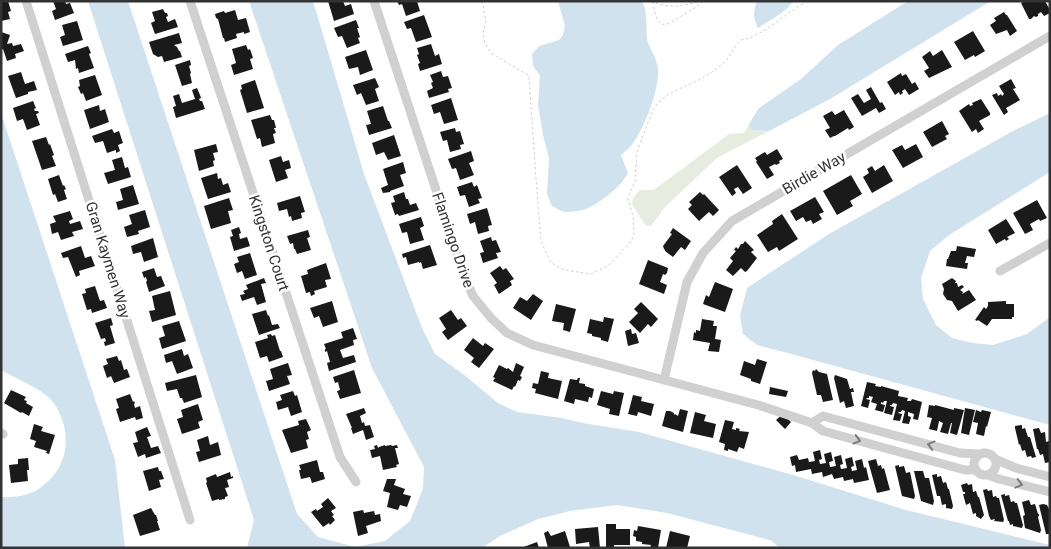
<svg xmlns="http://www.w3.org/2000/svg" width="1051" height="549" font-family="Roboto,sans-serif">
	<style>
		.green { fill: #e6ecdf }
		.water { fill: #cfe2ee }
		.building { fill: #1a1a1a }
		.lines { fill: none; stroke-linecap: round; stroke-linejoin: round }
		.path { stroke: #cdcdcd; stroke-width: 1; stroke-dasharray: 2.5 2.5; stroke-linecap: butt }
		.street { stroke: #d0d0d0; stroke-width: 9 }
		.oneway { stroke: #7a7a7a }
		.labels { text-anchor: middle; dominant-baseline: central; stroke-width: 5; stroke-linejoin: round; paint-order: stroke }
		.street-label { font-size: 15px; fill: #333; stroke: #fff }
	</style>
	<rect width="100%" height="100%" fill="#fff"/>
	<!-- green -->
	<path class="green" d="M749,124L751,130L769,131L717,158L665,207L651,226L645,225L632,204L633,198L640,190H654L729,134L744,133Z"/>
	<!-- water -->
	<path class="water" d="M88,1H128L297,514L318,537L355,547L385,541L410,521L423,489L424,467L372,368L249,1H313L322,31L364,174L422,328L435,354L463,374L498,403L517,412L562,418L583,423L639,432L793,475L906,510L1050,545V548H780L770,540L667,513L617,505L570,511L538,519L500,536L482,548H247L254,520Z
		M558,1H641C648,8 646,28 647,39C649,48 655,55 657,64C663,83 643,132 630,147C627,150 624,152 621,155L628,173C621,187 600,203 586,209C581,211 572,212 566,212C562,212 556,208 552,206L547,194L549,158L543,135L538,105L540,76L533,66L532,54L539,46L559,40L563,35L565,26Z
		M757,1H793C787,12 768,21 758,28C753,18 753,11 757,1Z
		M908,1H991L830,99L769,131L751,130L749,124L759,108L801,79L838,45Z
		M1,113L115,460L125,548H1V497C10,497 19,497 28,494C35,492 42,487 47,482C71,461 71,427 53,402C44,390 15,378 1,370Z
		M1050,113V172L949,235L930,251L921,278L923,299L936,325L952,338L973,343L993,345L1027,334L1050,317V425L795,355L757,345L743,334L740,316L747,288L829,234L1013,131Z"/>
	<!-- building -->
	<path class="building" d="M1,1H8L11,11L8,12L10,19L1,21Z
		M53,1H65L66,4L70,3L74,13L55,20L52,11L56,9Z
		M328,1H343L345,6L351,4L354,14L334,21Z
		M397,1H417L420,11L406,16L402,4L399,5Z
		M1025,1H1045L1050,10V13L1044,16L1041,12L1038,14V16L1036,17L1034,16L1031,19H1029L1021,3Z
		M163,9L165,13H167L168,16L166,17L168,22L175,19L178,27L155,34L151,23L155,21L152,12Z
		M235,10L238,20L246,18L250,32L244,34V32L236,34L237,38L225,42L224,38H223L218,19L216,18L215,14L224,11L225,13Z
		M1004,12L1006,15H1007L1017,31L1010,36L1007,30L996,34L990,25L996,21L994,18Z
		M424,15L432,37L416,42L411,28L407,29L404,22Z
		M356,20L359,28H357L360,37L358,38L360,43L347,48L342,36L338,37L334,28Z
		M77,21L83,40L63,46L60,37L65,35L62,25Z
		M973,31L985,51L975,57L974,55L965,60L954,42Z
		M1,32L10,35L7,44L12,43L13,46L21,44L24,51L15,54L16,58L7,61L3,49H1Z
		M179,33L182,43L174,45L177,47L179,51H180L182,57L164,62L162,56L158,57L153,54L149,42Z
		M431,44L435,56L439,54L442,64L420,71L418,64L420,63L417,55L419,54L417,48Z
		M246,45L248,50L250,49L253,58L250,59L253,69L234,75L231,65L236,63L232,49Z
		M88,46L91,53L89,54L94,68L79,73L78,68L76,69L75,60L68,62L65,54Z
		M366,50L373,70L360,75L358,67L349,69L345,57Z
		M942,50L952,67L929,78L924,71L929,68L922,57L930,51L933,56Z
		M190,60L191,65L189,66L191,73L190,74L192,83L182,86L175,65Z
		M441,71L443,77L448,76L452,88L448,89L449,92L429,98L427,91L433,88L431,83L433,82L430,75Z
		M21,72L25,84L34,81L37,90L28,92V94L16,98L8,76Z
		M901,73L902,76L906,74L912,84L915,82L919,89L909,95L905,89L902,91L903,93L900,95L899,92L895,95L887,82Z
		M95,75L102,95L86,101L83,93L81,94L78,87L80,86L79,80Z
		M375,78L379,87L375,89L379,101L366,105L361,93L357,95L353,85Z
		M1011,79L1016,88L1013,89L1020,100L1006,108L1008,112L1004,115L992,95L997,93L998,96L1001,94L1002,96L1004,94L999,86Z
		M255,80L264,108L247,113L240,90L242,89L241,85Z
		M871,87L880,103L882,102L886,109L879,113L876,108L862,116L851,98L858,94L864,103L871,99L866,90Z
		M197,88L200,95L201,98L199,99L200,101H202L205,109L176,118L173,107L176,106L173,96L179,94L182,103L195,99L192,90Z
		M451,98L458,120L444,124L440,112L434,114L431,105Z
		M981,99L990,113V115L979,121L984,129L978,133L976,129L972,132L959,111L969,104L970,106L973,105L972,103Z
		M33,101L36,108L34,109L35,111H38L39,113L36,114L40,125L27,130L23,119L17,121L13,108Z
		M99,105L100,111L105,109L109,122L90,129L84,110Z
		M383,106L388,121H389L392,128L369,135L366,125L371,124L367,111Z
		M844,110L854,127L849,130L848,128L835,136H834L830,138L825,130L830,128L823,116L832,111L835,115Z
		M270,115L272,120H274L276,128H274L276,133L273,134L275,143L262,147L260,138L257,139L251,120Z
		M942,121L949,134L945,136L947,139L932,147L923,132Z
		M455,128L456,132L460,131L464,144L460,145L461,149L450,152L447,140L443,141L440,132Z
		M112,129L114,133L119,131L123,143L118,145L120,151L116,153V150L107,153L103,141L95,143L92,136Z
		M394,135L401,156L388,160L384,152L376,155L372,143Z
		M46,137L49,145L50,144L54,155L52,156L56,166L42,170L32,141Z
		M216,144L218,152L213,153L215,160L213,161L214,166L199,171L194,150Z
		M916,144L923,157L903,168L892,150L902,145L905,150Z
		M777,149L783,159L779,161L780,163L776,165L775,164L769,167L774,175L767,179L756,162L757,161L755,158L765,152L767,155Z
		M471,151L474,161L469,163L474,175L460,180L456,168L452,169L448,159Z
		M281,156L283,162L289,160L291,168L285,170L288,178L276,182L269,160Z
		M122,157L125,168L128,167L131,177L108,184L104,173L115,170L112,160Z
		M403,162L406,173L400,175L404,186L390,191V192L383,193L381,188L388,185L383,169Z
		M737,165L752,188L743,194L738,187L734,189L736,193L732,196L719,177Z
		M884,165L893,181L872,193L863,177L869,173L867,169L872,166L875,171Z
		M217,173L218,179L221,178L223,185L228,183L231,192L208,199L201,178Z
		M59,175L63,186L64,185L66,189L64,190L67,199L58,202L55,194L53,195L48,179Z
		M851,175L862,194L850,201L853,206L837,215L823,191Z
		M472,182L474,187L477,185L482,198L478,199L480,203L469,207L465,195L460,196L457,187Z
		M133,185L139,204L118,210L116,202L123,200L120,189Z
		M404,192L406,199H408L410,205L416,203L419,210L399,216L398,214L395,215L391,203L395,202L393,196Z
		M700,192L703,195L704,194L719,210L713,216L709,212L699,221L688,209L692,205L689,202Z
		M300,196L305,212L301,213L302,218L292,221L291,216L289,217L287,209L279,211L277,203Z
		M815,197L824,212L819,214L822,219L813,224L811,220L806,222L803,217L796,221L790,211Z
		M229,198L233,210L228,211L231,223L211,229L204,206Z
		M1037,200L1047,218L1040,221L1039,219L1030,224L1033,230L1025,234L1013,213Z
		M487,208L492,225L488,226L489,231L478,234L475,222L470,224L467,214Z
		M145,210L150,227L138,231L139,234L127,237L124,227L132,224L129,215Z
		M70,211L73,219L69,221L70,224L80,221L83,229L72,232L74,236L61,240L58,232L52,234L50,224L56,222L53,216Z
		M782,214L798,239L779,251L777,247L768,252L757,235L773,224L772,221Z
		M421,217L424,226L420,228L424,240L410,244L407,232L402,233L399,224Z
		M1006,219L1015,233L1007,237L1009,239L1006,241L1005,239L996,244L988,230Z
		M239,227L241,233L239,234L240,239L247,237L250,246L234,251L230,237L233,236L231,230Z
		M673,228L691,241L685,250L681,247L673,257L665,251V250L664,249L663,246L672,234L670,233Z
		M308,230L310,237L307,238L311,250L297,254L295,249H294L293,243L290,244L287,236Z
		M491,237L492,241L496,240L501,252L496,253L498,258L483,263L480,253L484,252L480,241Z
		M153,238L158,257L144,262L141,252L133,254L131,246Z
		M745,241L754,250L751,252L757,258L747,271L745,272L741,268L733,276L726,270L733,261L730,258L736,251L734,250L736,247L738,249L741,244H743Z
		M430,245L437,265L423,269L421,262L419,263V262L408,265L406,257L403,258L402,254Z
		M81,246L85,258L91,256L95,266L79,271L80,275L76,277L68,257L63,258L61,253Z
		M957,246L976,249L974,257L967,256L965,263H968L967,269L946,266L947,259H948L951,251H956Z
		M250,253L257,275L245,279L242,271L237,273L234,264L239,262L237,257Z
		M648,260L668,268L667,273L665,275L663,274L660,282L667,285L664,294L639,284Z
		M326,263L331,279L325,280L327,287L314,291L315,294L311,296L310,292L306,293L301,276L308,274L307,270Z
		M500,266L503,270L506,268L514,279L510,281L512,285L499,294L494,285L497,283L490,273Z
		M154,268L157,277L161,276L165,286L149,292L146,282L147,281L146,277L144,278L142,272Z
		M264,278L266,283L261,284L266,302L257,305L254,297L242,301L240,295L245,294L243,291L248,289L246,285Z
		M952,278L956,281L955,283H957L958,287L962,285L964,287L960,290L963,292L962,294L969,290L976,300L958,311L952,301L947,300L943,294L944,289L942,284Z
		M715,282L733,289L725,312L703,304L706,295L709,297Z
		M95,286L100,301L104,300L107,308L92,313L91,309L87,310L82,294L86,293L85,289Z
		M170,291L176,315L152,322L149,311L155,310L152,296Z
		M533,294L543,301L531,320L513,308L520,297L527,301Z
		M332,301L338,322L323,327L319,316L314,318L310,308Z
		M1006,301V304H1014V317H1012V319H992L987,326L978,320L977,321L975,320L984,307L986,309L988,306V302Z
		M641,302L658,319L651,327L648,324L640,333L629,322L638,313L634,309Z
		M556,304L576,309L570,332L563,330L564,323L552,321Z
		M266,310L268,316L269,315L272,325L278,324L280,328L259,335L252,314Z
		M451,310L458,320L461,318L467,326L448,340L442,332L446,329L439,318Z
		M604,317L614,319L608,342L601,340V338L592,336V334L587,333L590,319L603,322Z
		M111,318L113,325L110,326L115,343L105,346L104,342L106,341L105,338L101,339L95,323Z
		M702,319L714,321L713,326H717L715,339L721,340L719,352L708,351L710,343L693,340L694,332L696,333V330L700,331Z
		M179,321L186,341L162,349L159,338L165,336L162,326Z
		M353,328L357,339L353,340L354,345L340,350L343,358L354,355L356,362L329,371L327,363L330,362L327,351L325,352V349H326L324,344L343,338L341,332Z
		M631,329L632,334L636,333L639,343L628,346L625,331Z
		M271,334L272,336L275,335L280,351H281L283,357L269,362L267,356L260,358L255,342L268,338L267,335Z
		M473,338L483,346L485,343L494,349L479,368L471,362L474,358L464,350Z
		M182,349L184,356L188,354L193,368L177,374L172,361L166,363L164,355Z
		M117,356L119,361L121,360L124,370L127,369L130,377L114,383L111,376L107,378L103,366L108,364L106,359Z
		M757,359L767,362L760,384L751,381V379L740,375L744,361L755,365Z
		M288,363L292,375L287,376L290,384L269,391L266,381L273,379L270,369Z
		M516,363L524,367L520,376L522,377L520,381L518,380L515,387L514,386L512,390L493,381L495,378L493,377L499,365L507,369L508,368L513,372Z
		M816,369L819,372L827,374L833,400L823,402L821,395H817L812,373L813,370L815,371Z
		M354,370L361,393L340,399L337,391L340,390L338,382L335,383L333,377Z
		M541,371L549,373L548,378L562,381L558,399L535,393L536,389L532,388L533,383L538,384Z
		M196,375L202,397L184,403L182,398H180L177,389L167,391L165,383Z
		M835,375L847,379L850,389L853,388L854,392H851L854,406L846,408L844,401L840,403L834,378Z
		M578,378H580L579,383L585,384V386L594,389L592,398L589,397L588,402L575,399L574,404L564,401L570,379L577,380Z
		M867,382L876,384L875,386L881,387V386L899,391L898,396L908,398L907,401H911L912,399L922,402L918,420L913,419L914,414L908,412V416L911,417L909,424L902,423L905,411L902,410L901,412H899L898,413L902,414L900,421L893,420L897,404L893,403L892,405H890V406L894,407L892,415L884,413L887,401H884L883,403L881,402V404L885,405L883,412L875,410L877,404L871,402L873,397L869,396V398H867L866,399L870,400L868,408L861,406Z
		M770,387L788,391L786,397L769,394Z
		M11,390L26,397L24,400L27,401L26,403L33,407L29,416L22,412L21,413L4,403Z
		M293,391L295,396L297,395L302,412L291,416L288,407L278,410L276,402L282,400L280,395Z
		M601,391L613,394L614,391L624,393L619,416L609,414L610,409L597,405Z
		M130,394L133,402L134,401L135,403L134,404L135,408L140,406L143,418L136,420L135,417L120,422L116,409L119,408L116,399Z
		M633,395L642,397L641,401L654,404L651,416L638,412L637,416L628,414Z
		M198,404L203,420L198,422L200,428L182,434L177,419L183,417L181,410Z
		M929,405L935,406V405L954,410V408L964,410L957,435L950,433L952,423H951L948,434L940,432L943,423L939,421L937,431L929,429L932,418L927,417Z
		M364,408L366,413L360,416L362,423L364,422L365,426L370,425L374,437L366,440L363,430L353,434L351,428H352L346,414Z
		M965,408L975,410L969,435L961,433Z
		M680,409L688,411L683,432L662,426L666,411H670L674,413V415L675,414L678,416Z
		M976,410L981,412L982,410L991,412L987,427L986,426L984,436L976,434L978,423L973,422Z
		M695,412L706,415L704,421L716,424L713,438L690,433Z
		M783,414L791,422L785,429L776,420Z
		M306,419L311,430L307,432L309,439L306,440L308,448L291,453L282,430L299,425L298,421Z
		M725,420L734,422L732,429L736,430V428L740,429L739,431L749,432L744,449L739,447L737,452L728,449V451L724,450L725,444L719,442Z
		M34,424L43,427L41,431L55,435L49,454L46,453L47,451L34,447L36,441L30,439Z
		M1022,425V429L1025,428L1028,437H1030L1036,457L1032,458L1031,456L1027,457L1025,450L1022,451L1020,444L1019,445L1015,428V426Z
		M147,427L151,436L147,437L151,448L158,446L161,453L146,458L145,454L138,457L133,443L138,442L135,432Z
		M1039,428L1041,433L1045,432L1046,442L1049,441L1050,462L1045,463L1043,454L1040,455L1038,449H1037L1033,429Z
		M208,436L210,445L218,442L221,455L199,462L196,452L200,451L197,440Z
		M377,445L378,448L379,447L385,445V446L391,445L392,446L397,445L398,448H395L399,464L396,465L397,467L383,470L380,456L372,458L370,450L375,449L374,446Z
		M820,450L822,459L819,460L820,464L826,463L824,454L831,452L833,461L829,462L830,467L836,466L834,457L841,455L843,464L840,465L841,469L847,468L845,459L852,457L854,466L851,467L852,471L857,470L855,461L862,459L864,468L866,467L869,480L854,483L853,479L844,481L843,477L834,479L832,474L823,477L822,472L812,474L811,469L796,472L795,465L792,466L790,457L797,455L799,460L808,458L809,462L815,461L813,452Z
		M28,458L29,470H27L28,481L11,483L9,465L18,464V459Z
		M876,459L878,466L881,465L882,469L884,468L890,490L877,493L868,461Z
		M317,460L320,472H323L325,479L312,483L310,477L301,479L299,470H301L299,465Z
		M899,465V467L904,466L906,473L910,472L915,496L914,499L902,496L895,466Z
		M158,467L159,471H161L164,479L159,480L161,487L149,491L143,471Z
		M914,471H923L925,478H929L934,501L933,505L921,501Z
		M230,472L231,477L233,476V478L227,480L229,487L225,488L228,496L225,497V499L219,500V499L212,501L206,483L207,482L206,478L216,474L217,477Z
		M937,474V477L941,476L943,483L946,482L948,489H949L953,506L952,509L946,508V504L942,505L940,496H937L932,475Z
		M387,479H396L394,485L405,489L403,494L411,496L407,507L400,505L398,510L387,507L390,493L383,491Z
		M967,483L968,485L972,484L973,492L976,491L978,497H979L984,515L981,519L976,516V513L973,514L970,503L966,505L963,494H965V492H963L961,485Z
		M987,489L988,491L992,490L993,497L996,496L997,498H999L1004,520L1003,522L994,521L995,519L991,520L989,516L983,490Z
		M1005,494V496L1009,495L1011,502L1014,501L1015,503H1017L1023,525L1022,528L1013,526V524L1010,525L1009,521H1008L1001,495Z
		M328,498L336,508L331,511L334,515L332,516L335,520L330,525L329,523L323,527L311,512L316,509L317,511L323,507L321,504Z
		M1029,500L1031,505L1035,504L1038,514H1039V516L1038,517L1041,530L1040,533L1025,528L1023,516L1025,515L1022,502Z
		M1043,504L1047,505L1050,511V534H1046L1039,505Z
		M151,508L155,515H156L158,521H157L160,530L140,536L133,515Z
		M363,510L364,513L374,511L375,515L380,514L381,521L366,526L368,533L358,536L353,512Z
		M606,524H616V529H630V545H614V547H606Z
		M638,526L661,530L658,548H650L651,545L642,544V542L636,541V537L633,536L634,530L637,531Z
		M598,527L600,548H590L589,542L576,544L575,529Z
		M548,531L551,536L565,531L570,547L566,548H548L544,533Z
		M670,531L690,536L687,548H666Z
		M537,542L539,548H521Z"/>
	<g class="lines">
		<!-- path -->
		<path class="path" d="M482,1L486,21L483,33L485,43L491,53L528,75L529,78L537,192L541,241L550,261L556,266L565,270L591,274L608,266L630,243L634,235L633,216L628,200L629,194L635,182L637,152L642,138L653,110L658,103L670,93L701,79L715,70L727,60L736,45L741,40L750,38L767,29L790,12L807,1
			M651,1C668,9 683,6 700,1
			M653,2C655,13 656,31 672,22L699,5L702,1"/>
		<!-- street -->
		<path class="street" d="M26,1L190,520
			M190,1L340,457L356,482
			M374,1L463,272L473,296L491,318L507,333L533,345L758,405L812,423L823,431L965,470H975
			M1000,271L1050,243
			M664,380L687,282L703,253L732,221L1050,36
			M812,423L823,416L960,453L978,454
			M1,433L3,434
			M974 464a11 11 0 1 1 22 0a11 11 0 1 1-22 0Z
			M995,459L1016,468L1050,477
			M988,475L999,479L1050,492"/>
	</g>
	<!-- one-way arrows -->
	<defs><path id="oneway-chevron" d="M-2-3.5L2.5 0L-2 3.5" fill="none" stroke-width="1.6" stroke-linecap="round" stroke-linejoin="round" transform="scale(1.25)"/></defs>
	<g class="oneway">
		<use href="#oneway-chevron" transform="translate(857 440) rotate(15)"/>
		<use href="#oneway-chevron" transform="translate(931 445) rotate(-165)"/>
		<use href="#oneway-chevron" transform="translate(1019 484) rotate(15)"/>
	</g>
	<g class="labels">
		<!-- street labels -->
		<g class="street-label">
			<text transform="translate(814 173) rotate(-30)">Birdie Way</text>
			<text transform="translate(453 240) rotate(71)">Flamingo Drive</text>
			<text transform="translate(269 243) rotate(72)">Kingston Court</text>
			<text transform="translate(108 260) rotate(73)">Gran Kaymen Way</text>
		</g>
	</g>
	<!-- border -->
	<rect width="1051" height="549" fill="none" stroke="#333333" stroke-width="5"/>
</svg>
